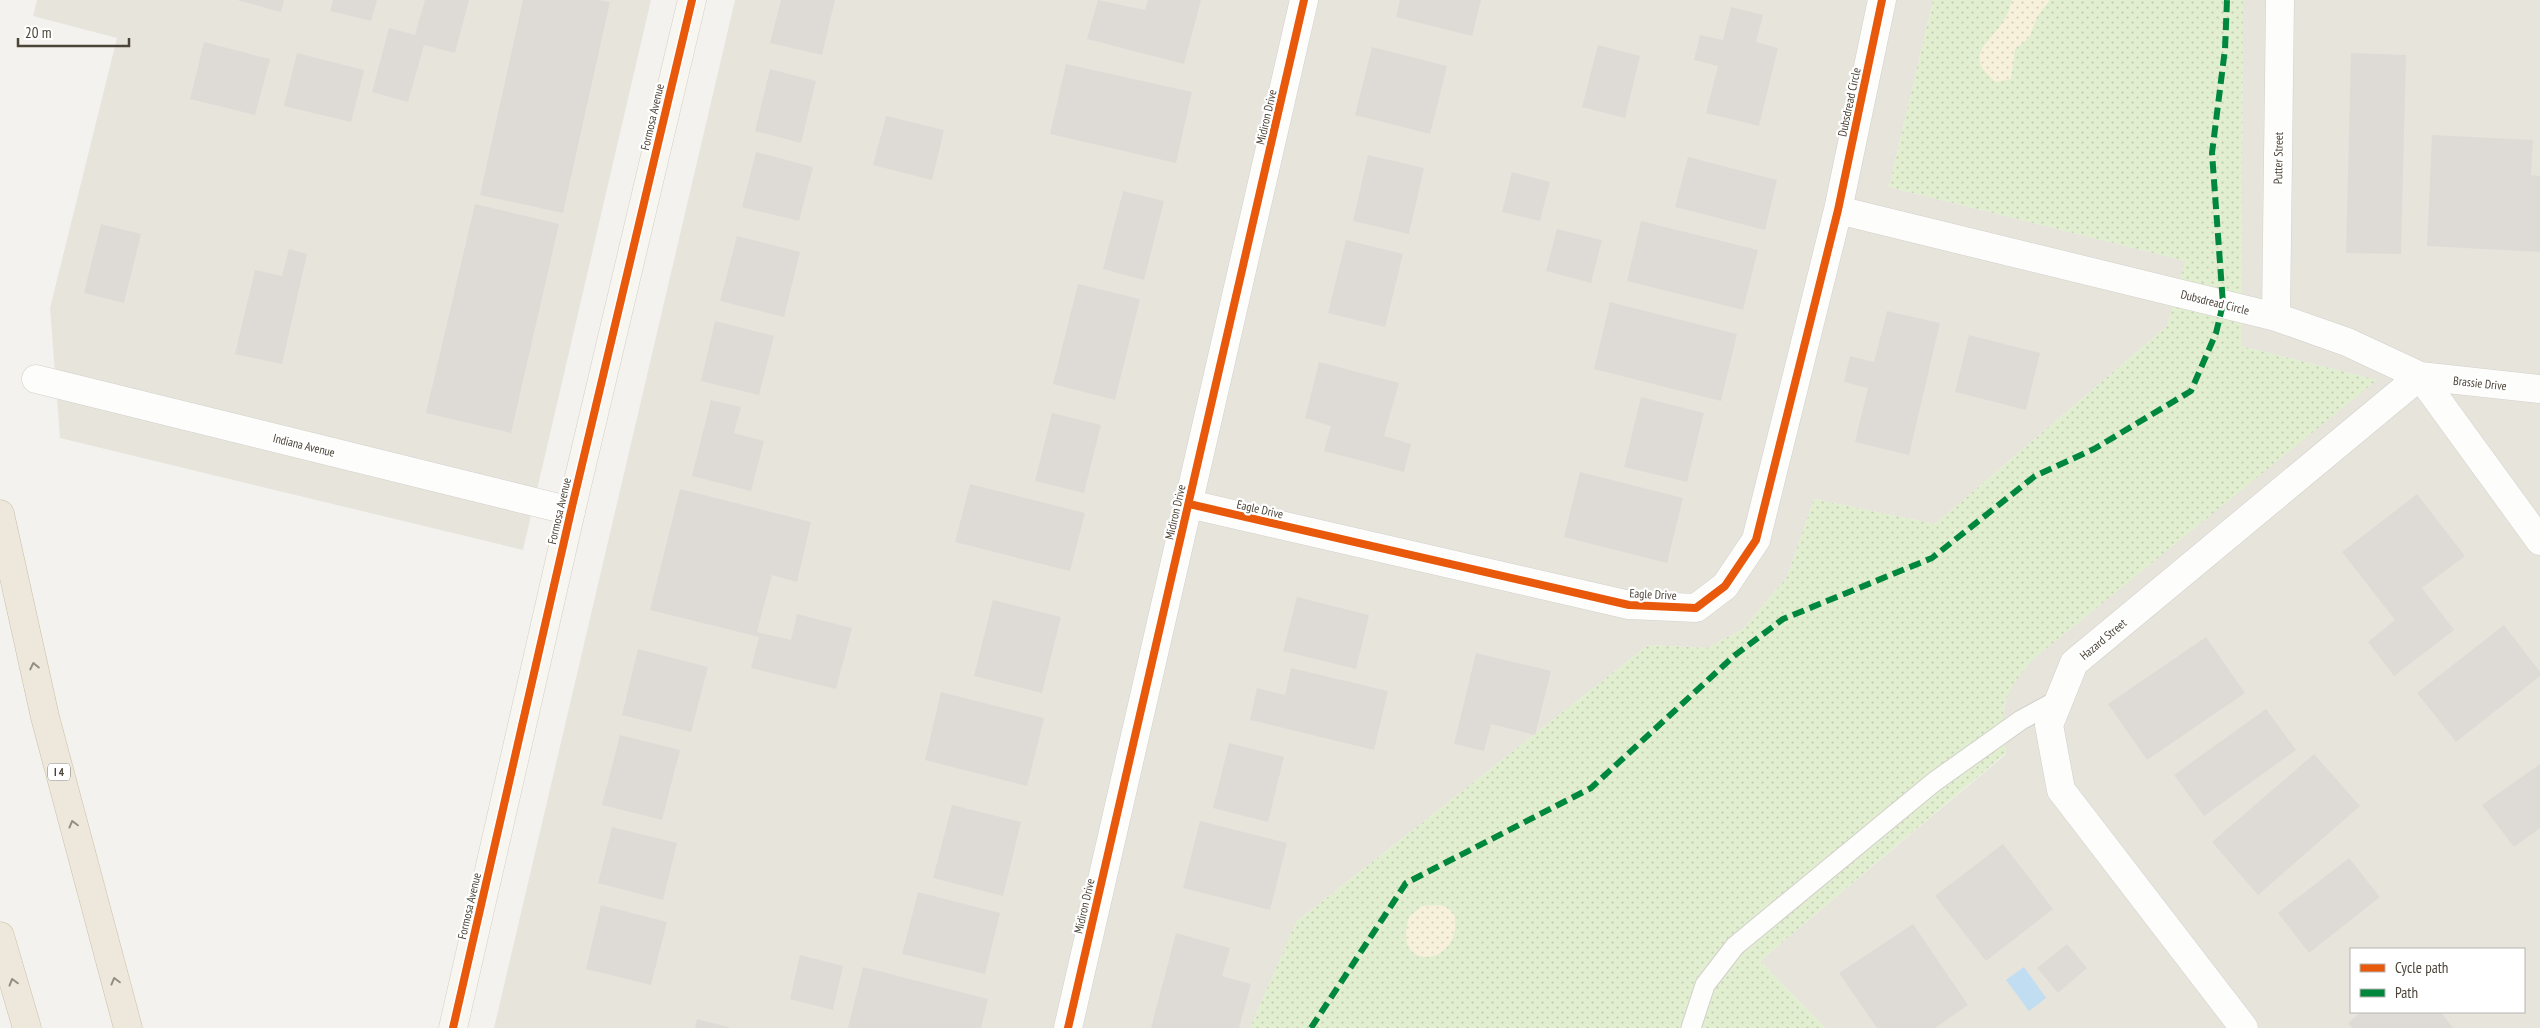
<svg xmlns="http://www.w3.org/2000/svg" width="2540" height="1028" font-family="'PT Sans Narrow',sans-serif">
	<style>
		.residential { fill: #e7e4dc; fill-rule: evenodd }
		.grass { fill: url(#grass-dots) }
		.sand { fill: url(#sand-dots) }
		.water { fill: #c0ddf1 }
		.building { fill: #dedbd6 }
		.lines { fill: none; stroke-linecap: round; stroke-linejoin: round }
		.lane-casing { stroke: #d2d0cb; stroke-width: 21 }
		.street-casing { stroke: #d2d0cb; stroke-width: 29 }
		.secondary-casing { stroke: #d3cfc5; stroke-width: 29 }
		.highway-casing { stroke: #ccbfa9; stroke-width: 29 }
		.lane { stroke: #fdfdfc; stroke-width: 19 }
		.street { stroke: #fdfdfc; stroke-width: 28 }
		.secondary { stroke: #f7f6f1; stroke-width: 28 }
		.highway { stroke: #ede8db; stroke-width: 28 }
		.quiet { stroke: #00873e; stroke-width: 6; stroke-dasharray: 12 6; stroke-linecap: butt }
		.cycleway-casing { stroke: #fff; stroke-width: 11 }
		.cycleway { stroke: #e8590c; stroke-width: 8 }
		.oneway { stroke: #948e82 }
		.labels { text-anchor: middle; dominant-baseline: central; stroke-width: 4.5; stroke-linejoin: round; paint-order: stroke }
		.shield { fill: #fff; stroke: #817c74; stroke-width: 1 }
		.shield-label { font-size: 11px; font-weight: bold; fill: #4b4439 }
		.street-label { font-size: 12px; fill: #4b4439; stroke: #fff }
	</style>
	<defs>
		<pattern id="grass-dots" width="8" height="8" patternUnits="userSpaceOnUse" patternTransform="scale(1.25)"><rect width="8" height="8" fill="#e1eecf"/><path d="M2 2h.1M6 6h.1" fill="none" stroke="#c3cdb2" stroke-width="1.8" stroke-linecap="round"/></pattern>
		<pattern id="sand-dots" width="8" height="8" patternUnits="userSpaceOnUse" patternTransform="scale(1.25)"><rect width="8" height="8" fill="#f7f0da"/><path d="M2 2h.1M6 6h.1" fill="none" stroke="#d5cfbc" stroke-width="1.8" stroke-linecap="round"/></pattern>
	</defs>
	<rect width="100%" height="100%" fill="#f4f2ee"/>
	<!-- residential -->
	<path class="residential" d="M37,0H651L523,550L60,438L50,308L117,38L33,16Z
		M735,0H1933L1889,187L2186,261L2167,326L1935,524L1814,499L1787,577L1743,629L1707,648L1648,645L1297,921L1250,1028H494Z
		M2243,0H2540V1028H1825L1760,961L2006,754L2001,722L2009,689L2030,662L2376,380L2241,346ZM2351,949H2524V1012H2351Z"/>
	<!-- grass -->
	<path class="grass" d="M1933,0H2243L2241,346L2377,380L2030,662C2002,698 1999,708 2006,753L1760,961L1825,1028H1250L1296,922L1648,645L1707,648L1743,629L1787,577L1814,499L1935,524L2167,326L2185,261L1889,187Z"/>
	<!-- sand -->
	<path class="sand" d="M2012,0H2050L2037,17L2029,38L2015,49L2011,79L1996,82C1959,53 1994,42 2007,15C2009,11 2010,5 2012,0Z
		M1440,905L1447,907L1454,914C1466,965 1390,976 1409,917L1422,906Z"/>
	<!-- water -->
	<path class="water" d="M2024,967L2046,998L2029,1011L2006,980Z"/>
	<!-- building -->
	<path class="building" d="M237,0H284L281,12Z
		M333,0H377L371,21L330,11Z
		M425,0H469L455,53L424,45L408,102L372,92L389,28L415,35Z
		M523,0H599L610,2L563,213L480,195Z
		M781,0H835L822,55L770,43Z
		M1098,0L1145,10L1148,0H1201L1184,64L1087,39Z
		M1400,0H1481L1472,36L1396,17Z
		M1731,7L1763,15L1756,42L1778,48L1759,126L1706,113L1718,66L1694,60L1700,35L1723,40Z
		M204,42L270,59L255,115L190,99Z
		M1598,45L1640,56L1625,118L1582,107Z
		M1372,47L1447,66L1430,134L1355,115Z
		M297,53L364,70L351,122L284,106Z
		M2351,53L2406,55L2401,254L2346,253Z
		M1066,64L1192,92L1176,163L1050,134Z
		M770,69L816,81L801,143L755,131Z
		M886,116L944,130L932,180L873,165Z
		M2432,135L2533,140L2531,175L2540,176V252L2427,246Z
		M756,152L813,167L799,221L742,207Z
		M1368,155L1424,168L1409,234L1353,221Z
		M1688,157L1777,180L1765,230L1675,207Z
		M1512,172L1550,182L1540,221L1502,212Z
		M1123,191L1164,201L1144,280L1103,269Z
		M475,204L559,224L511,433L426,413Z
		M1641,221L1758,250L1743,310L1627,281Z
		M101,224L141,234L124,303L84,293Z
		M1557,229L1602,240L1591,283L1546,271Z
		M737,236L800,252L784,317L720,301Z
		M1346,240L1403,254L1385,327L1328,313Z
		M289,249L307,254L282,364L235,354L255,270L282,276Z
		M1078,284L1140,299L1115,400L1053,384Z
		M1610,302L1737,334L1721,401L1594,369Z
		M1887,311L1940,323L1909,455L1855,442L1868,388L1844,382L1850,356L1874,362Z
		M715,321L774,336L759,395L701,381Z
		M1969,335L2040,353L2026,410L1955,392Z
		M1319,362L1399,383L1384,436L1411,444L1404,472L1324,451L1331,426L1305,418Z
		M1641,397L1704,413L1687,482L1624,467Z
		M711,400L741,407L734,433L764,441L751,491L692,476Z
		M1052,413L1101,425L1084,493L1035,481Z
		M1580,472L1683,498L1667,563L1564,537Z
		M970,484L1085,513L1070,571L955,542Z
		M680,489L811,522L797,582L772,575L757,632L791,640L797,614L852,628L836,689L751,668L759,637L650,610Z
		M2417,494L2465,556L2422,588L2454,630L2394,676L2368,642L2395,620L2342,552Z
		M1297,597L1369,615L1356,669L1283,651Z
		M993,600L1061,617L1042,693L974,676Z
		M2504,625L2540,672V676L2456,742L2417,693Z
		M2206,637L2245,693L2147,760L2108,704Z
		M638,649L708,667L691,732L622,715Z
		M1476,653L1551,671L1535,735L1491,724L1484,751L1454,744Z
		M1291,668L1388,691L1374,750L1250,720L1257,688L1285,695Z
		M941,692L1044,718L1027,786L925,760Z
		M2266,709L2296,750L2204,816L2174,775Z
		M620,735L680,750L662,820L602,805Z
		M1229,743L1284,757L1268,822L1213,808Z
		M2314,754L2360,806L2258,895L2212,842Z
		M2540,764V828L2514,847L2482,805Z
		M952,805L1021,822L1003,896L933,878Z
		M1200,821L1287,843L1270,910L1183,888Z
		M612,827L677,843L663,900L598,883Z
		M2003,844L2053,909L1986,961L1935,896Z
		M2349,858L2380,897L2309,953L2278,913Z
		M918,892L1000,913L985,974L902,954Z
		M601,905L667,922L651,985L586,969Z
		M1913,924L1968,1005L1935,1028H1877L1839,973Z
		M1176,933L1230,948L1222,976L1251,984L1239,1028H1151Z
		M2067,944L2087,968L2058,993L2037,968Z
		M800,955L843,966L833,1010L790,999Z
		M863,967L988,999L981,1028H848Z
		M2361,1012H2441L2453,1028H2352L2348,1023Z
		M697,1019L729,1027V1028H695Z"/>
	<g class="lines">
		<!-- lane casing -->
		<g class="lane-casing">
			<path id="lane" d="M1691,1028L1705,985L1735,946L1934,782L2021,720L2058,700"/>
		</g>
		<!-- street casing -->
		<g class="street-casing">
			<path id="street" d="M1838,210L2276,317L2347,342L2420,376L2540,541
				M2276,317L2280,0
				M2420,376L2540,389
				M36,379L571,511
				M1189,504L1629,605L1696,608L1725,586L1756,540L1838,210L1882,0
				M1068,1028L1304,0
				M2244,1028L2061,790L2049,725L2074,663L2420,376"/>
		</g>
		<!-- secondary casing -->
		<g class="secondary-casing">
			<path id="secondary" d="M453,1028L571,511L692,0"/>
		</g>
		<!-- highway casing -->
		<g class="highway-casing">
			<path id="highway" d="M0,514L45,717L128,1028
				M0,936L27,1028"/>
		</g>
		<!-- lane -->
		<use href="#lane" class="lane"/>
		<!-- street -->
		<use href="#street" class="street"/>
		<!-- secondary -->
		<use href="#secondary" class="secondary"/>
		<!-- highway -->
		<use href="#highway" class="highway"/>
		<!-- quiet -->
		<path class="quiet" d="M1311,1028L1406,883L1591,788L1734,656L1783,619L1932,558L2035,476L2094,449L2191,391L2216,333L2223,304L2212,153L2225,49L2227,0"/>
		<!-- cycleway casing -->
		<g class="cycleway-casing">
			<path id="cycleway" d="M1189,504L1629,605L1696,608L1725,586L1756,540L1838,210L1882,0
				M453,1028L571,511L692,0
				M1068,1028L1304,0"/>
		</g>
		<!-- cycleway -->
		<use href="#cycleway" class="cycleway"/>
	</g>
	<!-- one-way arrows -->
	<defs><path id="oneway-chevron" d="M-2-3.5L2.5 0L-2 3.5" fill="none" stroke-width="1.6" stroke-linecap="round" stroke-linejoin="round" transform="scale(1.25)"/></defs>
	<g class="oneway">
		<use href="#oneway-chevron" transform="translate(34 666) rotate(-102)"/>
		<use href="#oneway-chevron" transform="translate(73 824) rotate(-105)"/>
		<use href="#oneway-chevron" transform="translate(115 981) rotate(-105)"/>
		<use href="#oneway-chevron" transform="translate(13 982) rotate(-106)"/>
	</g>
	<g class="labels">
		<!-- shield labels -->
		<rect class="shield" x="48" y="763.5" width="22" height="17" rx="4"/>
		<g class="shield-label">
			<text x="59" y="772">I 4</text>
		</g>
		<!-- street labels -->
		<g class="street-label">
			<text transform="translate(1849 102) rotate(-78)">Dubsdread Circle</text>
			<text transform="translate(652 117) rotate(-77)">Formosa Avenue</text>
			<text transform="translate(1266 117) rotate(-77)">Midiron Drive</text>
			<text transform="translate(2278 158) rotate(-89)">Putter Street</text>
			<text transform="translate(2215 302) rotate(14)">Dubsdread Circle</text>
			<text transform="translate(2480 383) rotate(6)">Brassie Drive</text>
			<text transform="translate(304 445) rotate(14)">Indiana Avenue</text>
			<text transform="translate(1260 509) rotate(13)">Eagle Drive</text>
			<text transform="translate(559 511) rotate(-77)">Formosa Avenue</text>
			<text transform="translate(1175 512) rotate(-77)">Midiron Drive</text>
			<text transform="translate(1653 594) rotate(3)">Eagle Drive</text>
			<text transform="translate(2103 639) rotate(-40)">Hazard Street</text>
			<text transform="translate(469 906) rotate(-77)">Formosa Avenue</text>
			<text transform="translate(1084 906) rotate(-77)">Midiron Drive</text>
		</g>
	</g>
	<!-- legend -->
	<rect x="2350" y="948" width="175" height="65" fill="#ffffff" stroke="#b7b4b0"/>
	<rect x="2360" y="964" width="25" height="8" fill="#e8590c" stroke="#b7b4b0"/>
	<text x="2395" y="973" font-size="15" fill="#4b4439">Cycle path</text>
	<rect x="2360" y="989" width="25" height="8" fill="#00873e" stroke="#b7b4b0"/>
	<text x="2395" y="998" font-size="15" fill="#4b4439">Path</text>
	<!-- scale -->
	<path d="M18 38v8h111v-8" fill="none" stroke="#4b4439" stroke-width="2.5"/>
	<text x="25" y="38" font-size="15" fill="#4b4439" stroke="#ffffff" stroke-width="4" paint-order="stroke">20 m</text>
</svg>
